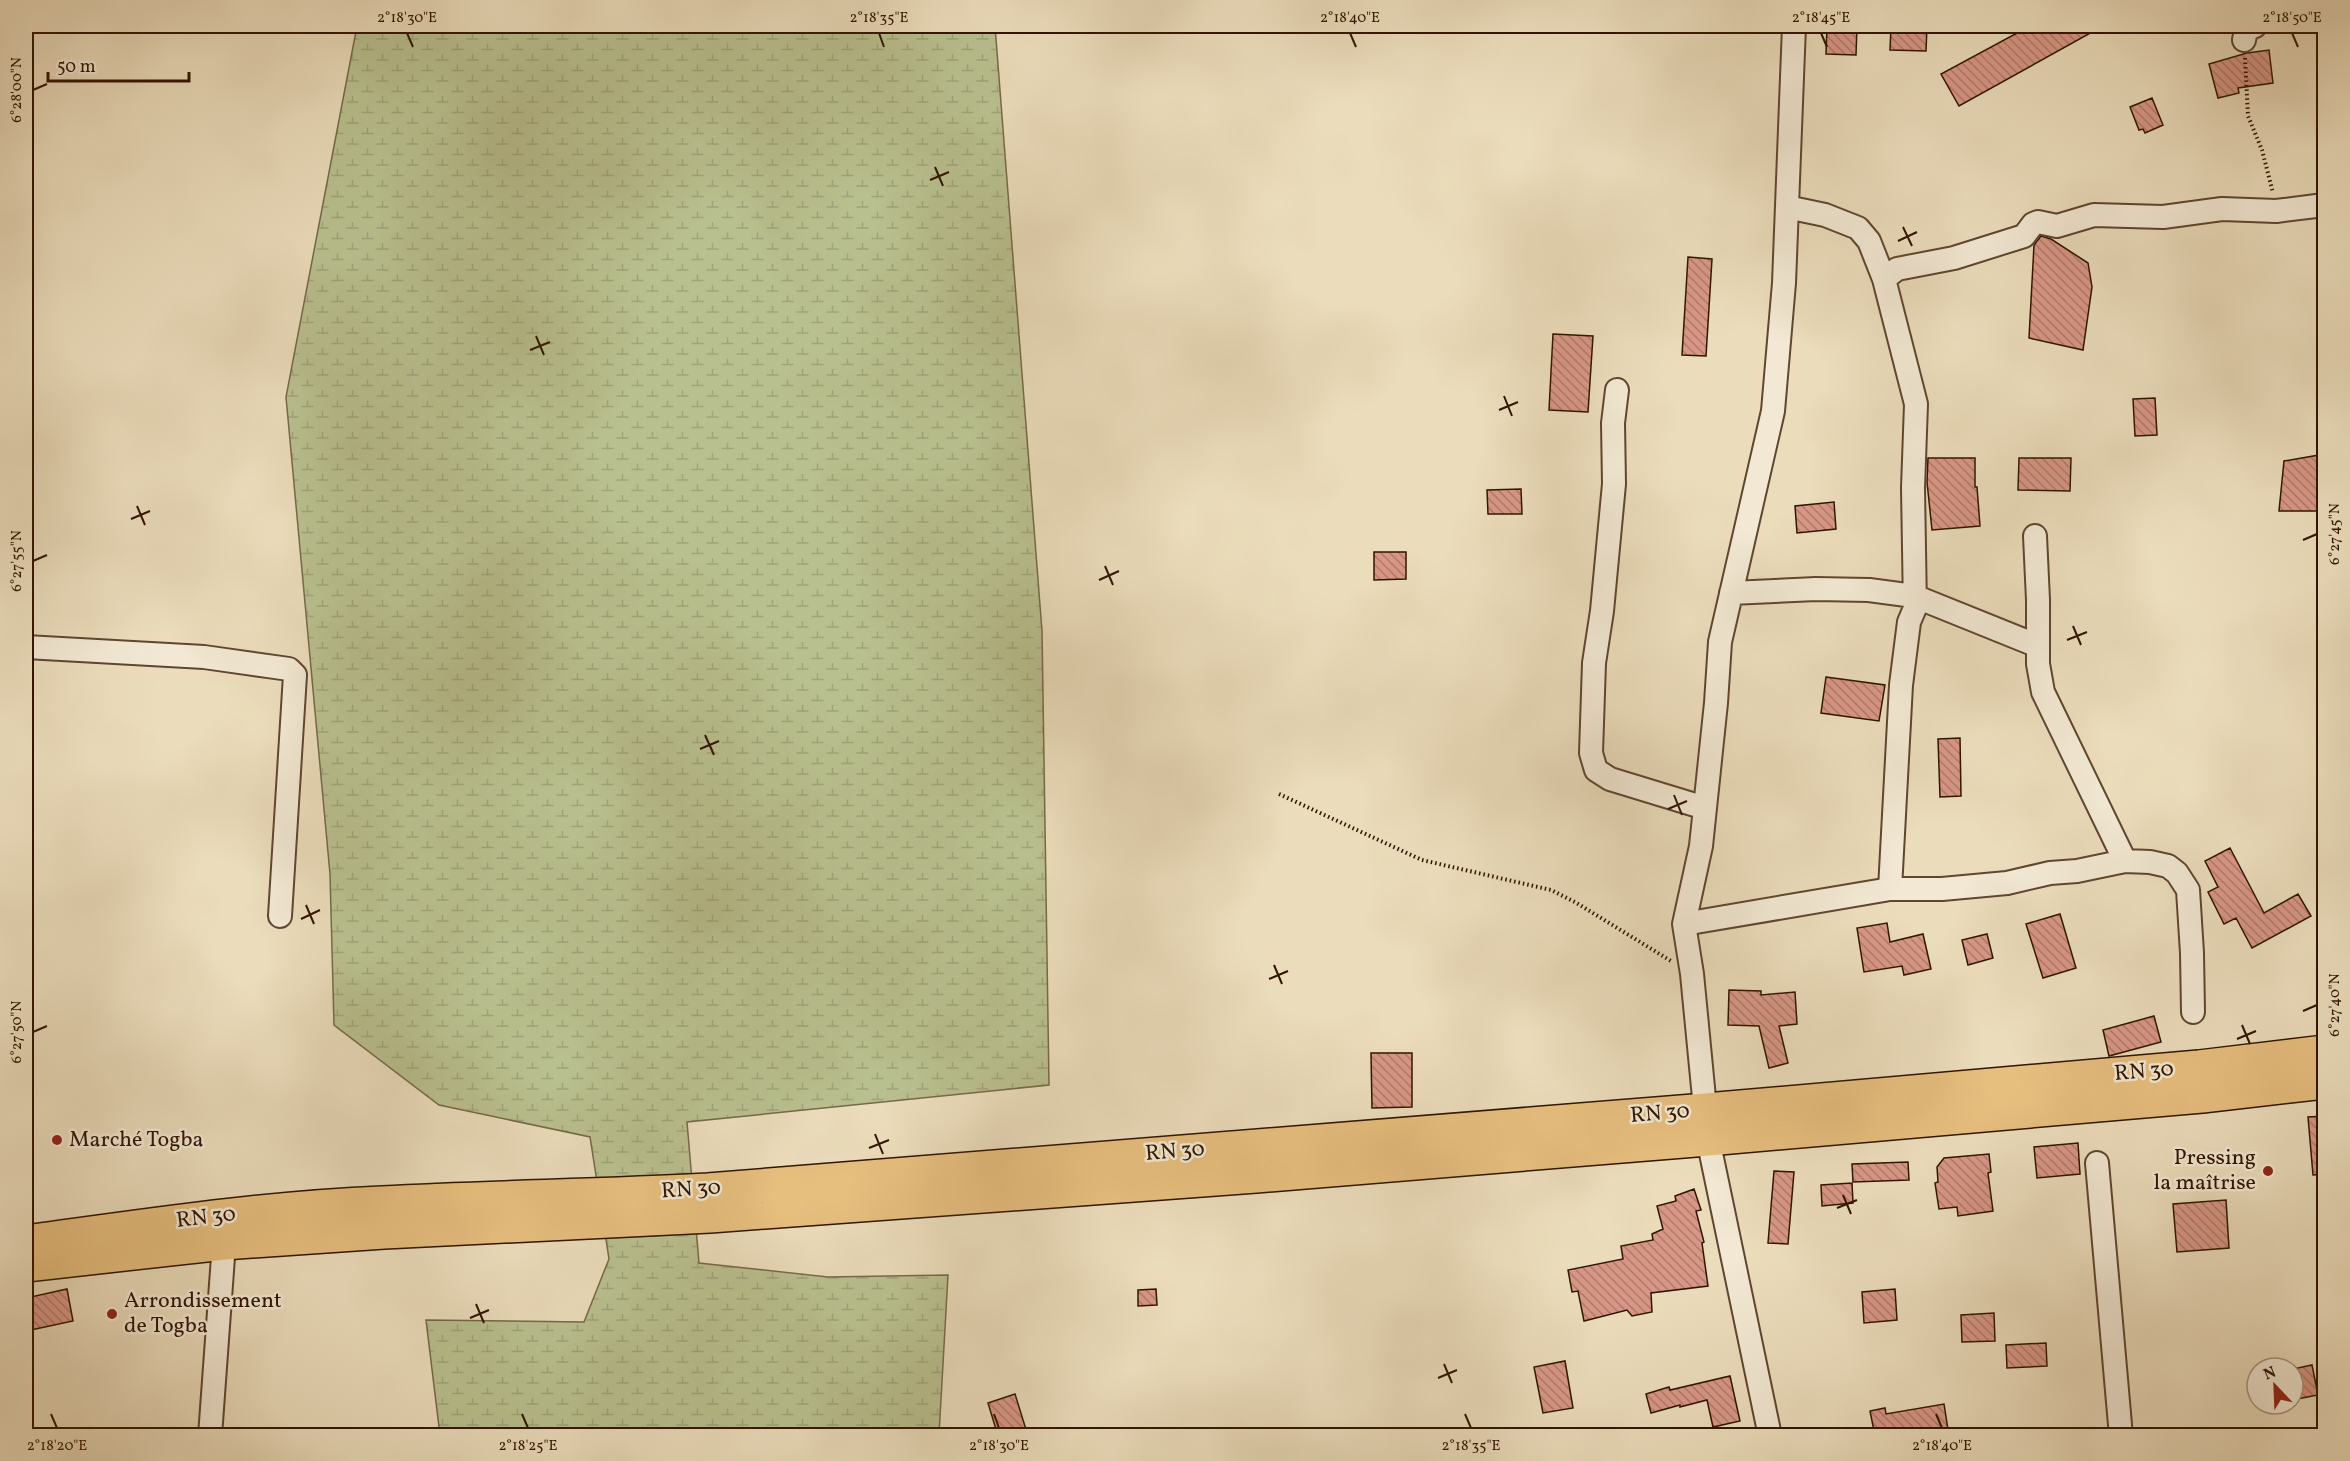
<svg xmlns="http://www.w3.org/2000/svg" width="2350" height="1461" font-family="Vollkorn,serif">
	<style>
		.wetland { fill: url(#wetland-marsh); stroke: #746a48; stroke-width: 1.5 }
		.building { fill: url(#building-back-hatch); stroke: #301400; stroke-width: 1.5 }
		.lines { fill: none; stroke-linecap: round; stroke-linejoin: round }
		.minor-casing { stroke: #5f462f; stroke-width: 26 }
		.primary-casing { stroke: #301400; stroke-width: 36 }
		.path { stroke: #301400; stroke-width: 4; stroke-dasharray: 1.5 3; stroke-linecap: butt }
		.minor { stroke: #f2e8d3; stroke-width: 22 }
		.primary { stroke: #e6be7e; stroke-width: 33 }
		.ticks { fill: none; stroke: #301400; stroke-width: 2 }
		.poi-dot { fill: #8f2418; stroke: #f2e8d3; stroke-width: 2 }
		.labels { text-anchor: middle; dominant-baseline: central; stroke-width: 5; stroke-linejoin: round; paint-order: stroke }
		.street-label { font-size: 22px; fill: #301400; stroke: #f2e8d3 }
		.poi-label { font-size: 22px; fill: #301400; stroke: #f2e8d3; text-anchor: start }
		.neatline { fill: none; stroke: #301400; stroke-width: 2 }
		.ticks-label { font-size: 15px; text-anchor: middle; fill: #301400 }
	</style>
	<defs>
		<pattern id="wetland-marsh" width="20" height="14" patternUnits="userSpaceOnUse" patternTransform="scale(1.5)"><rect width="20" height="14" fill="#b9c08f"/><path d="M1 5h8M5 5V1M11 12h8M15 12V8" fill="none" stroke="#9fa47a"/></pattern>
		<pattern id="building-back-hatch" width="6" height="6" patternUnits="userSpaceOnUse" patternTransform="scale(1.5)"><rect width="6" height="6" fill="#d89786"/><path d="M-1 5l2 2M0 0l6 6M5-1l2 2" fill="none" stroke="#b07a6b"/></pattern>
	</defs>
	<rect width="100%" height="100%" fill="#ebdcbb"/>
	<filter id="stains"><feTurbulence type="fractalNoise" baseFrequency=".00333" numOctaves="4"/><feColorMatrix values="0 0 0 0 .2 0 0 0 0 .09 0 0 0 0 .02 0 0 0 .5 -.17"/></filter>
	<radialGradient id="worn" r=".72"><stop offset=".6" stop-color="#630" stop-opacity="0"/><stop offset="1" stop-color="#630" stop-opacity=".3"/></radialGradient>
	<!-- wetland -->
	<path class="wetland" d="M357,26H995L1042,631L1049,1085L687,1122L699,1263L828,1277L948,1275L939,1435H440L426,1320L584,1322L609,1259L590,1137L439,1105L334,1025L330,874L286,397Z"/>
	<!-- building -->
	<path class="building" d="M1827,26H1857L1856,55L1826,54Z
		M1891,26H1927L1926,51L1890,50Z
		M2030,26H2103L1959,106L1941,74Z
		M2269,50L2273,83L2238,88L2239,93L2218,98L2209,64L2247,53Z
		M2152,98L2163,125L2145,133L2143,129L2139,130L2130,107Z
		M2041,236L2051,239L2088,263L2092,287L2083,350L2029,338L2034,245Z
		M1688,257L1712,259L1706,356L1682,355Z
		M1553,334L1593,336L1588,412L1549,410Z
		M2155,398L2157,435L2135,436L2133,399Z
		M2325,454V511H2279L2284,461Z
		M1928,458H1975V487H1977L1980,526L1932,530L1927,482Z
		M2019,458H2071L2070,491L2018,490Z
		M1521,489L1522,514H1488L1487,490Z
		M1834,502L1836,529L1797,533L1795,506Z
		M1374,552H1406V579L1374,580Z
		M1826,677L1885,685L1879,721L1821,713Z
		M1960,738L1961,796L1940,797L1938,739Z
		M2230,848L2264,913L2298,894L2311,916L2252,948L2236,918L2224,924L2208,892L2218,887L2205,861Z
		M2060,914L2076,968L2043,978L2026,924Z
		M1887,923L1890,942L1923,934L1931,969L1904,975L1902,966L1864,972L1857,928Z
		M1987,934L1993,958L1968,965L1962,940Z
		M1729,990L1761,991V995L1795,992L1797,1024L1779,1026L1788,1063L1769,1068L1759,1026L1728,1025Z
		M2154,1016L2161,1042L2109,1056L2103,1030Z
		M1371,1053H1412V1107L1372,1108Z
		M2325,1116V1174L2313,1175L2308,1117Z
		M2078,1143L2080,1174L2037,1178L2034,1147Z
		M1989,1154L1991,1172L1988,1173L1993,1211L1958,1216L1957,1207L1939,1209L1935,1183L1938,1182L1937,1167L1944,1158Z
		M1908,1162L1909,1180L1853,1182L1852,1164Z
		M1774,1171L1794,1172L1788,1244L1768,1243Z
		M1852,1183L1853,1203L1822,1206L1821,1185Z
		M1694,1189L1701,1210L1696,1211L1704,1242L1702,1243L1708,1286L1651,1293L1652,1312L1632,1316L1627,1310L1584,1321L1578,1291L1572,1292L1568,1270L1623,1259L1621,1246L1653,1240L1652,1234L1663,1229L1657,1206L1676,1201L1675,1196Z
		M2226,1200L2229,1248L2177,1252L2173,1204Z
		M67,1289L73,1321L26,1331V1298Z
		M1156,1289L1157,1305L1138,1306V1290Z
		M1895,1289L1897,1320L1864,1323L1862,1292Z
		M1994,1313L1995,1341L1962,1342L1961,1315Z
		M2046,1343L2047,1366L2007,1368L2006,1345Z
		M1565,1361L1573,1408L1543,1413L1534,1367Z
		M2312,1365L2318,1395L2297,1399L2293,1369Z
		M1730,1376L1740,1421L1713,1427L1707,1400L1680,1407V1405L1651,1413L1646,1394L1669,1387L1670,1390Z
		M1015,1394L1028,1436H998L988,1403Z
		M1944,1404L1949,1436H1875L1870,1411L1885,1408L1886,1414Z"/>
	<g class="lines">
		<!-- minor casing -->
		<g class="minor-casing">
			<path id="minor" d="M2244,40L2246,30L2255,26
				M1787,207L1825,215L1858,228L1869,241L1884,279L1916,404L1913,488L1915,608L1909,622L1901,685L1890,889
				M1884,279L1897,269L1954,258L2024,236L2033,224L2038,222L2057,226L2094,215L2163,217L2222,209L2276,211L2324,205
				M1617,390L1613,423L1614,484L1602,611L1594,663L1591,753L1596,770L1610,779L1705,808
				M2035,536L2038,600V664L2043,692L2125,861
				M1731,593L1816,589L1869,590L1914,596L2038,646
				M26,647L204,657L289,669L295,675L280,916
				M1684,924L1890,889H1942L2007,883L2050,873L2077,871L2125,861L2150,862L2168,866L2177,873L2188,890L2192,953L2193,1012
				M2097,1163L2121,1436
				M210,1436L224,1243
				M1770,1436L1708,1139L1692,974L1684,924L1701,846L1716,703L1720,642L1773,411L1784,283L1794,26"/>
		</g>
		<!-- primary casing -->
		<g class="primary-casing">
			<path id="primary" d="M26,1242C144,1226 262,1208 382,1203C491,1197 599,1196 708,1190L1706,1110L2199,1067L2324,1052
				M26,1265L224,1243L384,1232L710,1216L1256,1176L1708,1139L2202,1096L2324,1082"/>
		</g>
		<!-- path -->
		<path class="path" d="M2245,58L2248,116L2262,150L2273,193
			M1279,794L1422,860L1551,890L1575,902L1671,961"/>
		<!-- minor -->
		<use href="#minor" class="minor"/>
		<!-- primary -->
		<use href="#primary" class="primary"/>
	</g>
	<!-- ticks -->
	<path class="ticks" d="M407,33L413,47M879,33L884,47M1350,33L1356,47M1821,33L1827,47M2292,33L2298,47M33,90L47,84M935,167L943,186M930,180L949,172M1903,227L1912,246M1898,241L1917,232M536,336L544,355M530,350L550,342M1504,396L1512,416M1499,410L1518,402M137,506L145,525M131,519L150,511M2303,540L2317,534M33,561L47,555M1105,566L1113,585M1099,580L1119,571M2073,626L2081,645M2067,640L2087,632M705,735L714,755M700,749L719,741M1674,795L1682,815M1668,809L1687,801M306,905L314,924M301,919L320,910M1274,965L1282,984M1269,979L1288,971M2303,1011L2317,1005M2242,1025L2250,1044M33,1032L47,1026M2237,1039L2256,1031M875,1134L883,1154M869,1148L889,1140M1843,1195L1851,1214M1837,1208L1857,1200M476,1304L484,1323M470,1318L489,1310M1444,1364L1452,1383M1438,1378L1457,1370M51,1414L57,1428M522,1414L528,1428M994,1414L999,1428M1465,1414L1471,1428M1936,1414L1942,1428"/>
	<!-- markers -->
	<g class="poi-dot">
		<circle cx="57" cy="1140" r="6"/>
		<circle cx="2268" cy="1171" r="6"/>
		<circle cx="112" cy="1314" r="6"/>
	</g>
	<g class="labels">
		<!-- street labels -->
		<g class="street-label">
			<text transform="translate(2144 1072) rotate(-5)">RN 30</text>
			<text transform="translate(1660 1114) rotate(-5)">RN 30</text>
			<text transform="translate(1175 1152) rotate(-5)">RN 30</text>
			<text transform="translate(691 1190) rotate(-4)">RN 30</text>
			<text transform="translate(206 1218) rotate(-7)">RN 30</text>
		</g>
		<!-- poi labels -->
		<g class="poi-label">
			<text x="69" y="1140">Marché Togba</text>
			<text x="2256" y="1158" text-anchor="end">Pressing<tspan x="2256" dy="25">la maîtrise</tspan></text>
			<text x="124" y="1301">Arrondissement<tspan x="124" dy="25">de Togba</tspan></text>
		</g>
	</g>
	<!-- margin -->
	<rect width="2350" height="1461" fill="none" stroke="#ebdcbb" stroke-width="66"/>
	<!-- north arrow -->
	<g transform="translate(2275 1386) rotate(337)"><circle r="28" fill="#f2e8d3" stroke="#a4937f" stroke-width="1.5"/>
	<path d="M0-4.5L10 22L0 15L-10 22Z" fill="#8f2418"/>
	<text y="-9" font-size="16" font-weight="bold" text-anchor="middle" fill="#301400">N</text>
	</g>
	<!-- scale -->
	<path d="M48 72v9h141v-9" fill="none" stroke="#301400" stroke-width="3"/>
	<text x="57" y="72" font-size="18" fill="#301400" stroke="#f2e8d3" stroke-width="4.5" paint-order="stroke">50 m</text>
	<rect x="33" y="33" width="2284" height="1395" class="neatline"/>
	<g class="ticks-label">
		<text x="407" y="22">2°18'30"E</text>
		<text x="879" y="22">2°18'35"E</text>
		<text x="1350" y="22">2°18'40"E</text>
		<text x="1821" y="22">2°18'45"E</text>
		<text x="2292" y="22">2°18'50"E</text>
		<text transform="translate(16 90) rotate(-90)" y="5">6°28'00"N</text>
		<text transform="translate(2334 534) rotate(-90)" y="5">6°27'45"N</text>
		<text transform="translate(16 561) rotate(-90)" y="5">6°27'55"N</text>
		<text transform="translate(2334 1005) rotate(-90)" y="5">6°27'40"N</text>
		<text transform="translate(16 1032) rotate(-90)" y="5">6°27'50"N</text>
		<text x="57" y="1450">2°18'20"E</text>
		<text x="528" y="1450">2°18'25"E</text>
		<text x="999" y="1450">2°18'30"E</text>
		<text x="1471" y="1450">2°18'35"E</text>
		<text x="1942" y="1450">2°18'40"E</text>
	</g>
	<rect width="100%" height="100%" filter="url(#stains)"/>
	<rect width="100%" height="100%" fill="url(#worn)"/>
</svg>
